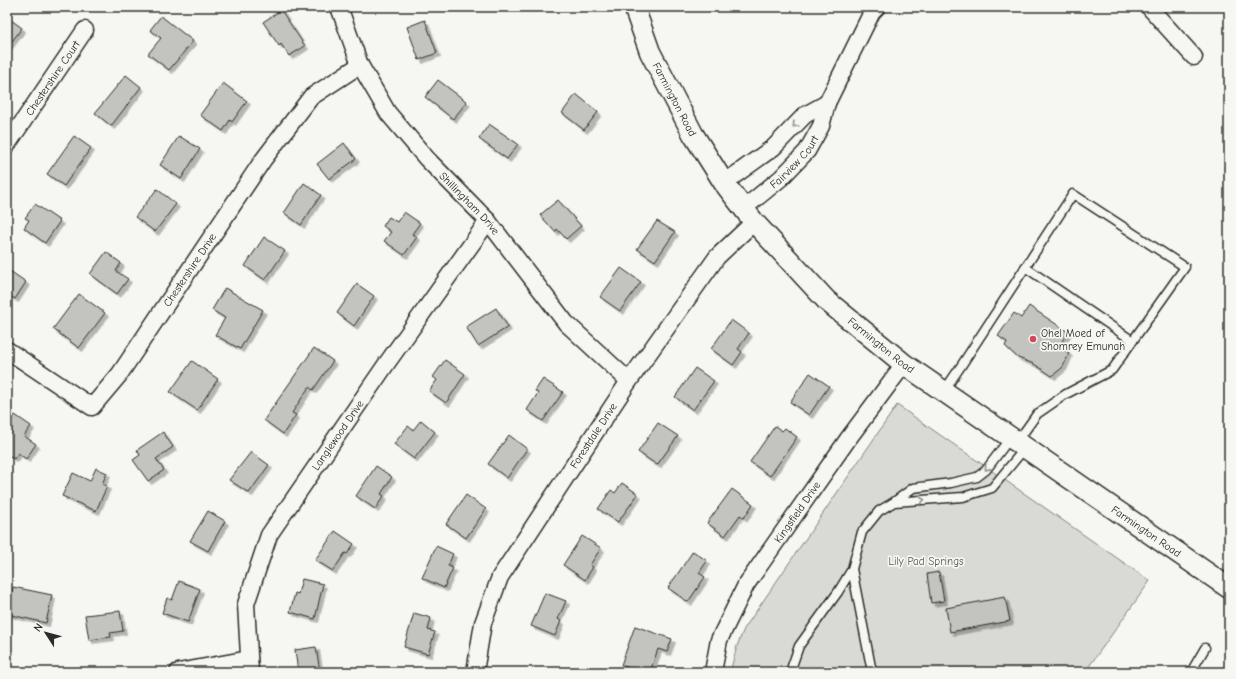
<svg xmlns="http://www.w3.org/2000/svg" width="1236" height="679" font-family="'Comic Neue',sans-serif">
	<style>
		.green { fill: #d9d9d5; stroke: #828280 }
		.building { fill: #c3c3c0; stroke: #2b2b2b; filter: url(#shadow) }
		.lines { fill: none; stroke-linecap: round; stroke-linejoin: round }
		.service-casing { stroke: #2b2b2b; stroke-width: 11 }
		.minor-casing { stroke: #2b2b2b; stroke-width: 19 }
		.tertiary-casing { stroke: #2b2b2b; stroke-width: 23 }
		.service { stroke: #f6f6f2; stroke-width: 8 }
		.minor { stroke: #f6f6f2; stroke-width: 16 }
		.tertiary { stroke: #f6f6f2; stroke-width: 20 }
		.oneway { stroke: #90908e }
		.poi-dot { fill: #d1495b; stroke: #f6f6f2; stroke-width: 1.5 }
		.labels { text-anchor: middle; dominant-baseline: central; stroke-width: 3.5; stroke-linejoin: round; paint-order: stroke }
		.street-label { font-size: 11px; fill: #2b2b2b; stroke: #f6f6f2 }
		.poi-label { font-size: 11px; fill: #2b2b2b; stroke: #f6f6f2; text-anchor: start }
		.park-label { font-size: 11px; fill: #565656; stroke: #f6f6f2 }
	</style>
	<defs>
		<filter id="shadow"><feDropShadow dx="3.5" dy="3.5" stdDeviation="0" flood-color="#0004"/></filter>
	</defs>
	<rect width="100%" height="100%" fill="#f6f6f2"/>
	<filter id="ink" filterUnits="userSpaceOnUse"><feTurbulence type="fractalNoise" baseFrequency=".025" numOctaves="2"/><feDisplacementMap in="SourceGraphic" scale="8" xChannelSelector="R" yChannelSelector="G"/><feConvolveMatrix kernelMatrix="1 2 1 2 8 2 1 2 1" color-interpolation-filters="sRGB"/></filter>
	<g filter="url(#ink)">
		<!-- green -->
		<path class="green" d="M897,405L1150,581L1085,672H730L737,646L744,629Z"/>
		<!-- building -->
		<path class="building" d="M281,10L305,46L289,56L281,44L279,46L263,22Z
			M161,16L193,41L169,70L148,54L161,38L150,30Z
			M7,17L22,28L7,48Z
			M425,20L437,53L419,60L407,27Z
			M126,75L141,87L111,126L95,113Z
			M438,80L467,102L453,119L425,97Z
			M223,83L247,101L232,122L230,120L223,131L200,115Z
			M576,94L598,112L584,130L562,113Z
			M489,124L518,144L507,159L479,139Z
			M74,136L91,148L64,186L47,174Z
			M179,136L200,149L181,179L160,165Z
			M344,143L356,159L329,179L317,164Z
			M304,183L321,195L301,225L284,213Z
			M157,189L176,204L155,232L135,217Z
			M558,200L581,226L566,239L557,229L555,232L540,215Z
			M35,204L60,221L45,243L24,228L29,220L25,218Z
			M404,212L420,223L412,234L417,237L404,255L384,241L391,232L383,226L389,217L397,222Z
			M657,221L675,232L655,261L637,249Z
			M264,237L285,251L265,280L245,266Z
			M106,252L121,263L116,271L128,279L117,294L90,274Z
			M621,268L641,282L620,311L600,297Z
			M7,269L26,282L15,299L7,294Z
			M357,284L374,296L354,326L337,313Z
			M225,288L263,310L240,349L215,335L225,318L212,310Z
			M79,294L105,313L79,348L53,329Z
			M1029,306L1068,332L1059,346L1069,353L1063,367L1052,376L1034,364L1018,358L1005,346L1007,342L998,336L1014,313L1021,318Z
			M496,308L508,327L478,346L466,327Z
			M731,320L749,333L738,349L742,352L733,365L711,349Z
			M314,348L333,361L313,390L309,387L292,413L296,415L283,434L264,420Z
			M445,360L465,374L446,403L429,391L437,380L433,377Z
			M192,361L218,379L197,410L170,392Z
			M695,368L714,381L693,410L675,397Z
			M810,373L829,386L809,415L790,402Z
			M543,379L563,392L543,421L527,410L538,393L535,391Z
			M15,415L31,426L24,436L36,444L26,459L18,453L14,459L7,454V426Z
			M421,420L435,432L414,459L394,444L408,426L413,430Z
			M658,423L678,436L657,465L638,452Z
			M775,426L782,431L785,428L797,437L770,476L750,462Z
			M163,432L173,447L156,459L164,470L148,481L133,460L140,455L137,450Z
			M509,435L527,449L507,478L488,464Z
			M251,452L269,465L249,493L229,480Z
			M376,466L392,477L381,494L384,496L375,509L356,496Z
			M96,468L107,473L102,484L107,486L96,511L62,496L73,473L90,481Z
			M622,483L638,494L618,522L598,509L611,490L615,493Z
			M732,489L753,504L744,518L740,515L725,536L707,523Z
			M466,495L486,509L466,538L446,524Z
			M208,511L225,521L208,551L190,541Z
			M335,531L354,544L347,554L345,553L333,571L315,560Z
			M582,536L601,548L590,565L593,567L585,580L563,565Z
			M436,546L453,554L448,566L453,568L444,588L422,578Z
			M693,551L707,561L699,573L705,577L688,602L668,588Z
			M939,572L944,601L931,603L927,574Z
			M302,579L323,584L315,619L290,612L295,593L298,594Z
			M179,581L200,589L188,622L162,613L167,598L172,600Z
			M13,587L52,595L46,623L7,614Z
			M545,593L566,601L558,619L561,621L555,636L531,626Z
			M1005,597L1010,621L950,632L946,608Z
			M120,611L123,631L110,633L111,637L89,640L85,615Z
			M414,613L431,618L428,630L435,632L428,654L404,647Z
			M635,626L672,639L667,652L658,649L650,672H641L621,665Z
			M316,647L320,672H298L295,650Z"/>
		<g class="lines">
			<!-- service casing -->
			<g class="service-casing">
				<path id="service" d="M1025,267L1133,341
					M944,391L961,366L1073,194L1185,267L1112,370L1066,394L1037,414L1017,442
					M1010,438L986,470L977,477L951,483L913,488L894,502L963,497L992,488L1025,448
					M852,569L872,672
					M790,672L799,646L838,592L852,569L862,532L879,511L894,502
					M1191,672L1205,648"/>
			</g>
			<!-- minor casing -->
			<g class="minor-casing">
				<g id="minor">
					<path id="s1" d="M339,7L360,65L388,113L427,159L488,221L566,323L629,381"/>
					<path d="M1149,7L1194,57"/>
					<path id="s2" d="M7,145L85,30"/>
					<path d="M724,183L774,147L805,115L827,103"/>
					<path id="s3" d="M743,209L781,178L807,151L821,126L827,103L872,12L877,7"/>
					<path id="s4" d="M7,350L92,407L119,375L263,160L311,97L360,65"/>
					<path d="M178,672L249,659"/>
					<path id="s5" d="M250,672L246,604L269,535L387,363L488,221"/>
					<path id="s6" d="M475,672L483,623L500,577L629,381L717,257L754,222"/>
					<path id="s7" d="M713,672L719,640L746,585L848,439L904,364"/>
				</g>
			</g>
			<!-- tertiary casing -->
			<g class="tertiary-casing">
				<g id="tertiary">
					<path id="s8" d="M634,7L650,52L693,134L724,183L754,222L827,301L904,364L1229,588"/>
				</g>
			</g>
			<!-- service -->
			<use href="#service" class="service"/>
			<!-- minor -->
			<use href="#minor" class="minor"/>
			<!-- tertiary -->
			<use href="#tertiary" class="tertiary"/>
		</g>
		<!-- one-way arrows -->
		<defs><path id="oneway-chevron" d="M-2-3.5L2.5 0L-2 3.5" fill="none" stroke-width="1.6" stroke-linecap="round" stroke-linejoin="round"/></defs>
		<g class="oneway">
			<use href="#oneway-chevron" transform="translate(795 125) rotate(134)"/>
			<use href="#oneway-chevron" transform="translate(987 468) rotate(132)"/>
			<use href="#oneway-chevron" transform="translate(922 500) rotate(-6)"/>
		</g>
	</g>
	<!-- markers -->
	<circle class="poi-dot" cx="1033" cy="339" r="4"/>
	<g class="labels">
		<!-- street labels -->
		<g class="street-label">
			<text stroke="none"><textPath href="#s2" startOffset="81">Chestershire Court</textPath></text>
			<text stroke="none"><textPath href="#s8" startOffset="101">Farmington Road</textPath></text>
			<text stroke="none"><textPath href="#s3" startOffset="70">Fairview Court</textPath></text>
			<text stroke="none"><textPath href="#s1" startOffset="239">Shillingham Drive</textPath></text>
			<text stroke="none"><textPath href="#s4" startOffset="271">Chestershire Drive</textPath></text>
			<text stroke="none"><textPath href="#s8" startOffset="425">Farmington Road</textPath></text>
			<text stroke="none"><textPath href="#s5" startOffset="262">Langlewood Drive</textPath></text>
			<text stroke="none"><textPath href="#s6" startOffset="268">Forestdale Drive</textPath></text>
			<text stroke="none"><textPath href="#s7" startOffset="183">Kingsfield Drive</textPath></text>
			<text stroke="none"><textPath href="#s8" startOffset="749">Farmington Road</textPath></text>
		</g>
		<!-- poi labels -->
		<g class="poi-label">
			<text x="1041" y="333">Ohel Moed of<tspan x="1041" dy="13">Shomrey Emunah</tspan></text>
		</g>
		<!-- park labels -->
		<g class="park-label">
			<text x="926" y="561">Lily Pad Springs</text>
		</g>
	</g>
	<!-- margin -->
	<rect width="1236" height="679" fill="none" stroke="#f6f6f2" stroke-width="24"/>
	<rect x="12" y="12" width="1212" height="655" fill="none" stroke="#2b2b2b" stroke-width="1.5" filter="url(#ink)"/>
	<!-- north arrow -->
	<g transform="translate(46 633) rotate(306)" stroke="#f6f6f2" stroke-width="3" paint-order="stroke">
	<path d="M0-3L7 15L0 10L-7 15Z" fill="#2b2b2b"/>
	<text y="-6" font-size="11" font-weight="bold" text-anchor="middle" fill="#2b2b2b">N</text>
	</g>
</svg>
